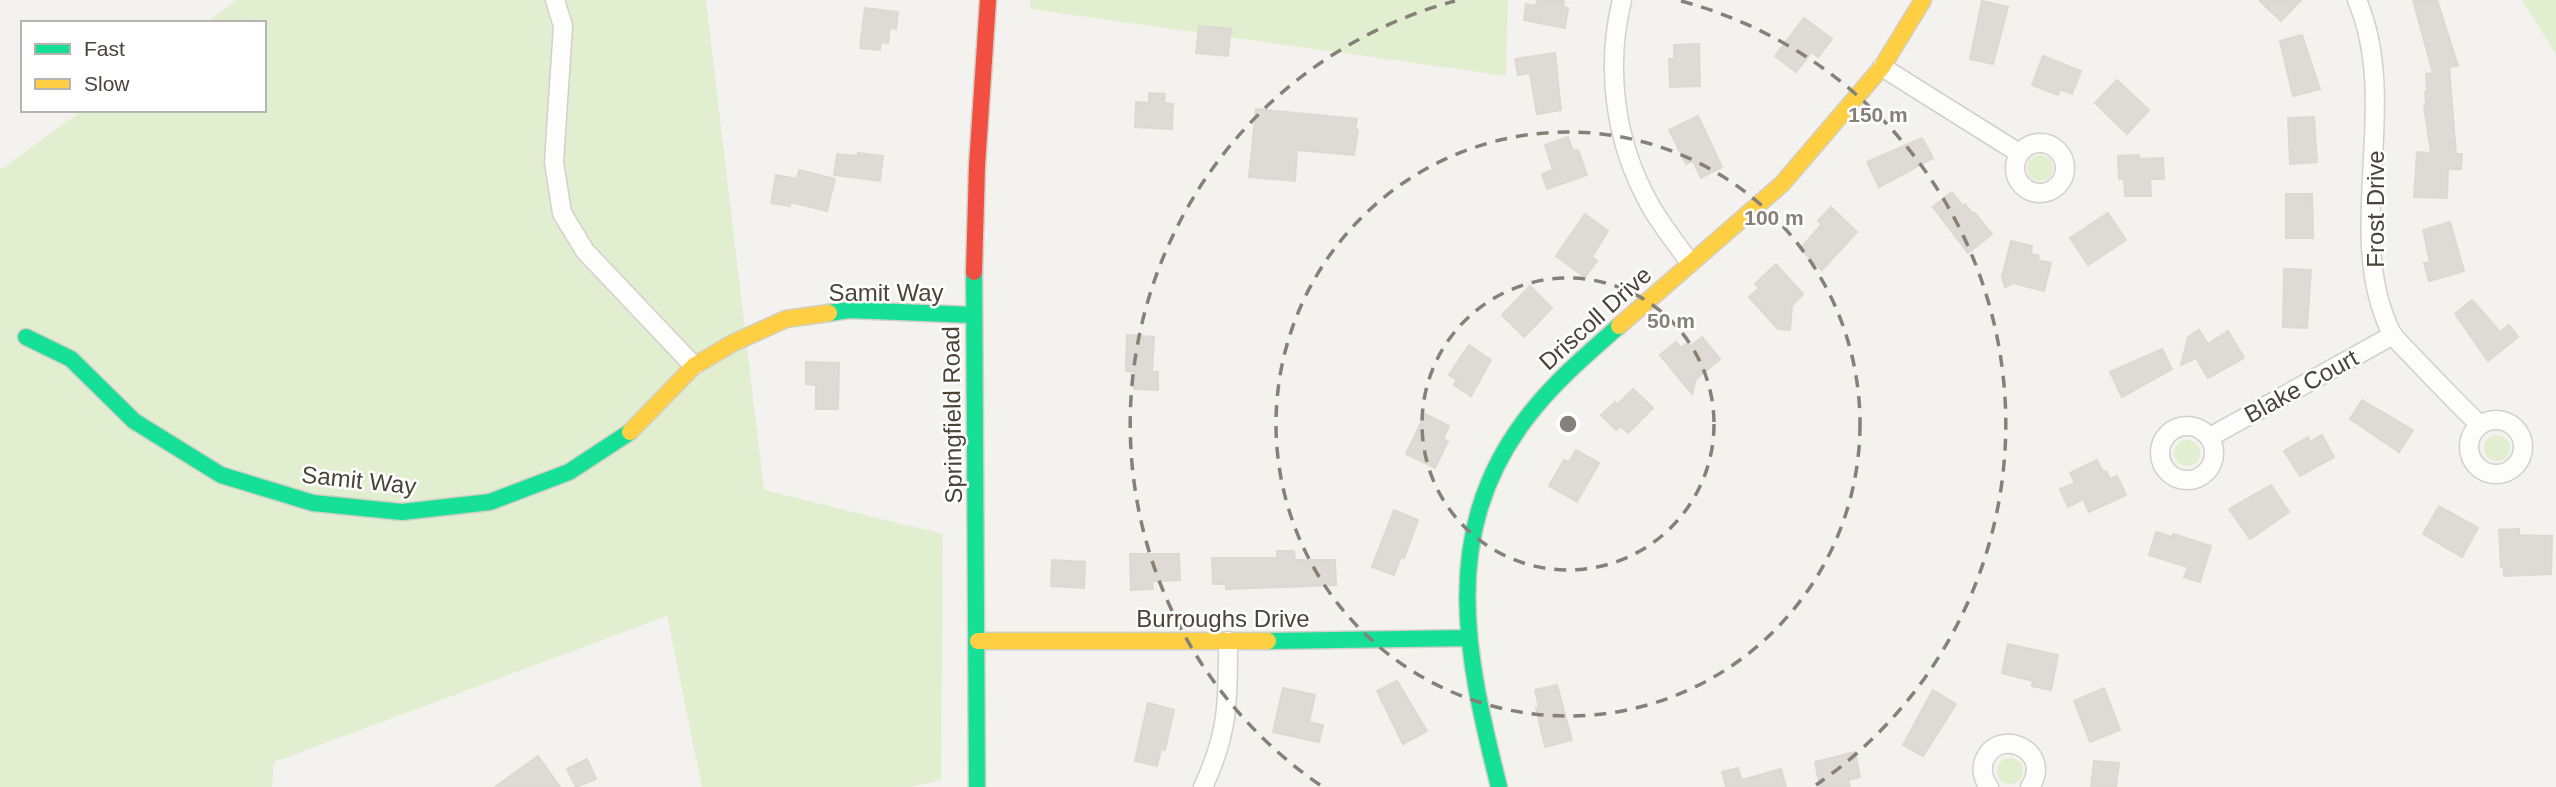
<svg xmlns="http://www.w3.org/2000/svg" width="2556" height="787" font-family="Helvetica,sans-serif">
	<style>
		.green { fill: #e1eecf }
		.building { fill: #dedbd6; stroke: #dcd9d4; stroke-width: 2 }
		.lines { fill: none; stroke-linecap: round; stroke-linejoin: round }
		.street-casing { stroke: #d2d0cb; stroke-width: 21 }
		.fast-casing { stroke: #d3cfc5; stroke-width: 19 }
		.slow-casing { stroke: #d3cfc5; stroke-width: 19 }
		.jam-casing { stroke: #d3cfc5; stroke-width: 19 }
		.street { stroke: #fdfdfc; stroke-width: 18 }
		.fast { stroke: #16e098; stroke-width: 16 }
		.slow { stroke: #ffcf43; stroke-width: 16 }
		.jam { stroke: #f24e42; stroke-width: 16 }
		.ring { fill: none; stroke: #868178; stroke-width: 3.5; stroke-dasharray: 12 9 }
		.labels { text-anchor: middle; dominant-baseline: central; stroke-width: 5; stroke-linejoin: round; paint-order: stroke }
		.street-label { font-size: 24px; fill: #4b4439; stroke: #fff }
		.centre { fill: #868178; stroke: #fff; stroke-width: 3.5 }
		.ring-label { font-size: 21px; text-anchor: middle; font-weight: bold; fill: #868178; stroke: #fff; stroke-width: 5; stroke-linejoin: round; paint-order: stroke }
	</style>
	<rect width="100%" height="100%" fill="#f4f2ee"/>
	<!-- green -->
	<path class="green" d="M237,0H706L764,490L943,534L941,780L911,787H702L667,616L274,762L272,787H0V170L83,110H264V23H205Z
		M1030,0H1508L1506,76L1030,9Z
		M2522,0H2556V55Z
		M2027 168a13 13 0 1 1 26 0a13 13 0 1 1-26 0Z
		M2484 448a13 13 0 1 1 26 0a13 13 0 1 1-26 0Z
		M2174 453a13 13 0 1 1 26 0a13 13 0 1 1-26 0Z
		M1997 771a13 13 0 1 1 26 0a13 13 0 1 1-26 0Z"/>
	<!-- building -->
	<path class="building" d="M1537,0H1564L1563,7L1568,8L1565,28L1524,20L1526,4L1536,6Z
		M2259,0H2301L2281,21Z
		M2413,0H2437L2458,66L2449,67L2456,154H2462L2461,169H2448L2447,198L2414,197L2417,152L2431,153L2424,106L2426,105L2425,92H2427L2426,74L2433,73Z
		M1982,1L2008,7L1993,64L1970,59Z
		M865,8L898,12L896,29L890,28L888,43L881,42L880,50L860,48Z
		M1804,18L1832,39L1818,57L1812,52L1796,72L1775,56Z
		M1199,26L1231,29L1228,56L1196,53Z
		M2302,35L2320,89L2293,96L2280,41Z
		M1699,44L1700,86L1670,87L1669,59H1674V45Z
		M1555,53L1561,110L1537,114L1530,73L1518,75L1515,59Z
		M2043,56L2081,71L2072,94L2060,89L2058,95L2032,85Z
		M2117,80L2149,110L2127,134L2095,103Z
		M1149,93L1165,94L1164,103L1173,104L1172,129L1135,127L1136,102L1149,103Z
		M1256,109L1357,119L1355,129L1358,130L1354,155L1297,150L1295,181L1249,177Z
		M1698,116L1722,167L1701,178L1693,161L1686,164L1669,130Z
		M2314,117L2317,162L2290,164L2288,118Z
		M1568,137L1573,151L1578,150L1587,175L1547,189L1542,174L1553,170L1545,145Z
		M1922,138L1933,158L1879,187L1867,162Z
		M858,153L883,156L880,181L834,175L837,154L858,156Z
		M2139,155V159L2163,158L2164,179H2150L2151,196H2125L2124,179H2119L2118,156Z
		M799,170L835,179L827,211L790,202V206L771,203L776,175L797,179Z
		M1952,192L1963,206L1965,204L1973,214L1975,213L1992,234L1968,253L1933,207Z
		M2286,194H2312L2313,238H2286Z
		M1831,207L1857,232L1822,270L1800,249L1822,224L1818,221Z
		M2108,213L2126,240L2088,265L2070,238Z
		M1585,214L1608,231L1592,257L1597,261L1585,277L1556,256Z
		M2450,222L2464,271L2429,281L2424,263L2430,262L2423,230Z
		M2011,241L2032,246L2031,254L2039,256L2037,260L2051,263L2044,291L2013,283L2005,287L2002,277Z
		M1776,264L1803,294L1792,306L1790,330L1778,329L1749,297L1759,288L1755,284Z
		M2284,269L2311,270L2307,328L2283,327Z
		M1530,286L1552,308L1524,337L1502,315Z
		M2472,300L2475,310V303L2500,332L2509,325L2518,337L2488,361L2455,314Z
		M2199,330L2208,344L2228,331L2244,358L2208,378L2196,358L2181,365L2188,337Z
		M1127,335L1154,337L1152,372H1158V390L1134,389L1135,372L1126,371Z
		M1702,337L1720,359L1696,379L1692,394L1660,355L1676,342L1681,348L1688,342L1691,346Z
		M1469,345L1491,360L1471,396L1454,385L1457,380L1449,375Z
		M2162,349L2172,369L2122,397L2110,372Z
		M806,362L839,363L838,409H816V385L806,384Z
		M1633,389L1653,408L1628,433L1621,426L1616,430L1601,415L1615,402L1617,405Z
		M2362,400L2413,430L2399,452L2350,419Z
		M1425,414L1449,426L1443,439L1448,441L1435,468L1406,454Z
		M2322,435L2334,457L2300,476L2284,451L2308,437L2310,442Z
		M1576,450L1599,463L1577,502L1549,486L1564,460L1569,462Z
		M2097,460L2103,472L2106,471L2110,479L2117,476L2126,495L2089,512L2083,499L2068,507L2060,489L2075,483L2070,473Z
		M2271,485L2289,512L2250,539L2229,509Z
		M2439,506L2478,528L2462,557L2423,534Z
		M1394,510L1418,520L1404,558L1401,557L1394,575L1372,567Z
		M2519,529V535L2552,536L2551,574L2504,576V567H2501L2499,530Z
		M2156,532L2172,537L2173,534L2211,546L2200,582L2184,577L2188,567L2149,555Z
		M1277,551H1294L1295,560H1335L1336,585L1226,589V584H1213L1212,558H1277Z
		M1130,554H1179L1180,580L1152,581L1153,589L1131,590Z
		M1052,560L1085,562L1084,588L1051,586Z
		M2008,644L2058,655L2051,690L2032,686L2033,681L2002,673Z
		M1397,681L1427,731L1403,744L1377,691Z
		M1557,685L1572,740L1545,747L1536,708H1539L1535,690Z
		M1283,688L1315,695L1309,722L1323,725L1319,742L1273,732Z
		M2104,688L2120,730L2090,742L2074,701Z
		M1933,690L1956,704L1923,756L1903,745Z
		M1148,703L1174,710L1165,750L1161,749L1157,766L1135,761Z
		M1855,752L1860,777L1848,780L1850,787H1820L1815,762Z
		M538,756L560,787H495Z
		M587,759L596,779L576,787L567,769Z
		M2094,761L2119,763L2116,787H2091Z
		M1738,768L1742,780L1781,769L1786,787H1726L1722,772Z"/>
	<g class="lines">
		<!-- street casing -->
		<g class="street-casing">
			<path id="street" d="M555,0L563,26L554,162L562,213L585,251L694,366
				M1622,0C1605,69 1615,143 1650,205C1661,225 1677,244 1690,263
				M2357,0C2402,106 2342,231 2391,332C2397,342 2408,351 2416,360C2437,382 2458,404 2480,425
				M1882,67L2019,153
				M2015 168a25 25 0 1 1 50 0a25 25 0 1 1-50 0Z
				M2469 447a27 27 0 1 1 54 0a27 27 0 1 1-54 0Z
				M2160 453a27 27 0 1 1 54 0a27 27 0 1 1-54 0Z
				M2210,437L2393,335
				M1203,787C1229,732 1228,700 1228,641
				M1989,787C1983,779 1981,771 1984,761C1998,725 2054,751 2030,787"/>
		</g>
		<!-- fast casing -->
		<g class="fast-casing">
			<path id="fast" d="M974,272L977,787
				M829,313L849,310L973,315
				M26,337L71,359L134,421L221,475L313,503L402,512L490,502L569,472L630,432
				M1268,641L1468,638
				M1499,787C1467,659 1438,536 1525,420C1552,384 1586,355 1619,326"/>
		</g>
		<!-- slow casing -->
		<g class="slow-casing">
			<path id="slow" d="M1619,326L1782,184L1882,67L1923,0
				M630,432L694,366L733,343L786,319L829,313
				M978,641H1268"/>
		</g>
		<!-- jam casing -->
		<g class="jam-casing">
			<path id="jam" d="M974,272L977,166L988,0"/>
		</g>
		<!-- street -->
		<use href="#street" class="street"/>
		<!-- fast -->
		<use href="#fast" class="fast"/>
		<!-- slow -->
		<use href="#slow" class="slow"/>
		<!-- jam -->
		<use href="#jam" class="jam"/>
	</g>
	<!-- distance rings -->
	<g class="ring">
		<circle cx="1568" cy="424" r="146"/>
		<circle cx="1568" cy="424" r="292"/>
		<path d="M1320 785A438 438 0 0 1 1455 1M1681 1A438 438 0 0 1 1816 785"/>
	</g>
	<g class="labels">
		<!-- street labels -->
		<g class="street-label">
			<text transform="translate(2375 209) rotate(-90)">Frost Drive</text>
			<text x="886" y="292">Samit Way</text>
			<text transform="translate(1595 318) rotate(-42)">Driscoll Drive</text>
			<text transform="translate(2301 386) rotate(-29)">Blake Court</text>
			<text transform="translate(952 415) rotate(-91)">Springfield Road</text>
			<text transform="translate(359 480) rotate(6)">Samit Way</text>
			<text x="1223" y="618">Burroughs Drive</text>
		</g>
	</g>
	<circle cx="1568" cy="424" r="10" class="centre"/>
	<g class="ring-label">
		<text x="1878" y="122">150 m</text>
		<text x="1774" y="225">100 m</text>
		<text x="1671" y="328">50 m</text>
	</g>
	<!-- legend -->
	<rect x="21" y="21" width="245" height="91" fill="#ffffff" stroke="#b7b4b0" stroke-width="2"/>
	<rect x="35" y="44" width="35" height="10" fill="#16e098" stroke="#b7b4b0" stroke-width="2"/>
	<text x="84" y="56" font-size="21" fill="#4b4439">Fast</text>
	<rect x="35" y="79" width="35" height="10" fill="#ffcf43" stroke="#b7b4b0" stroke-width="2"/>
	<text x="84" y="91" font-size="21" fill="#4b4439">Slow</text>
</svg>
